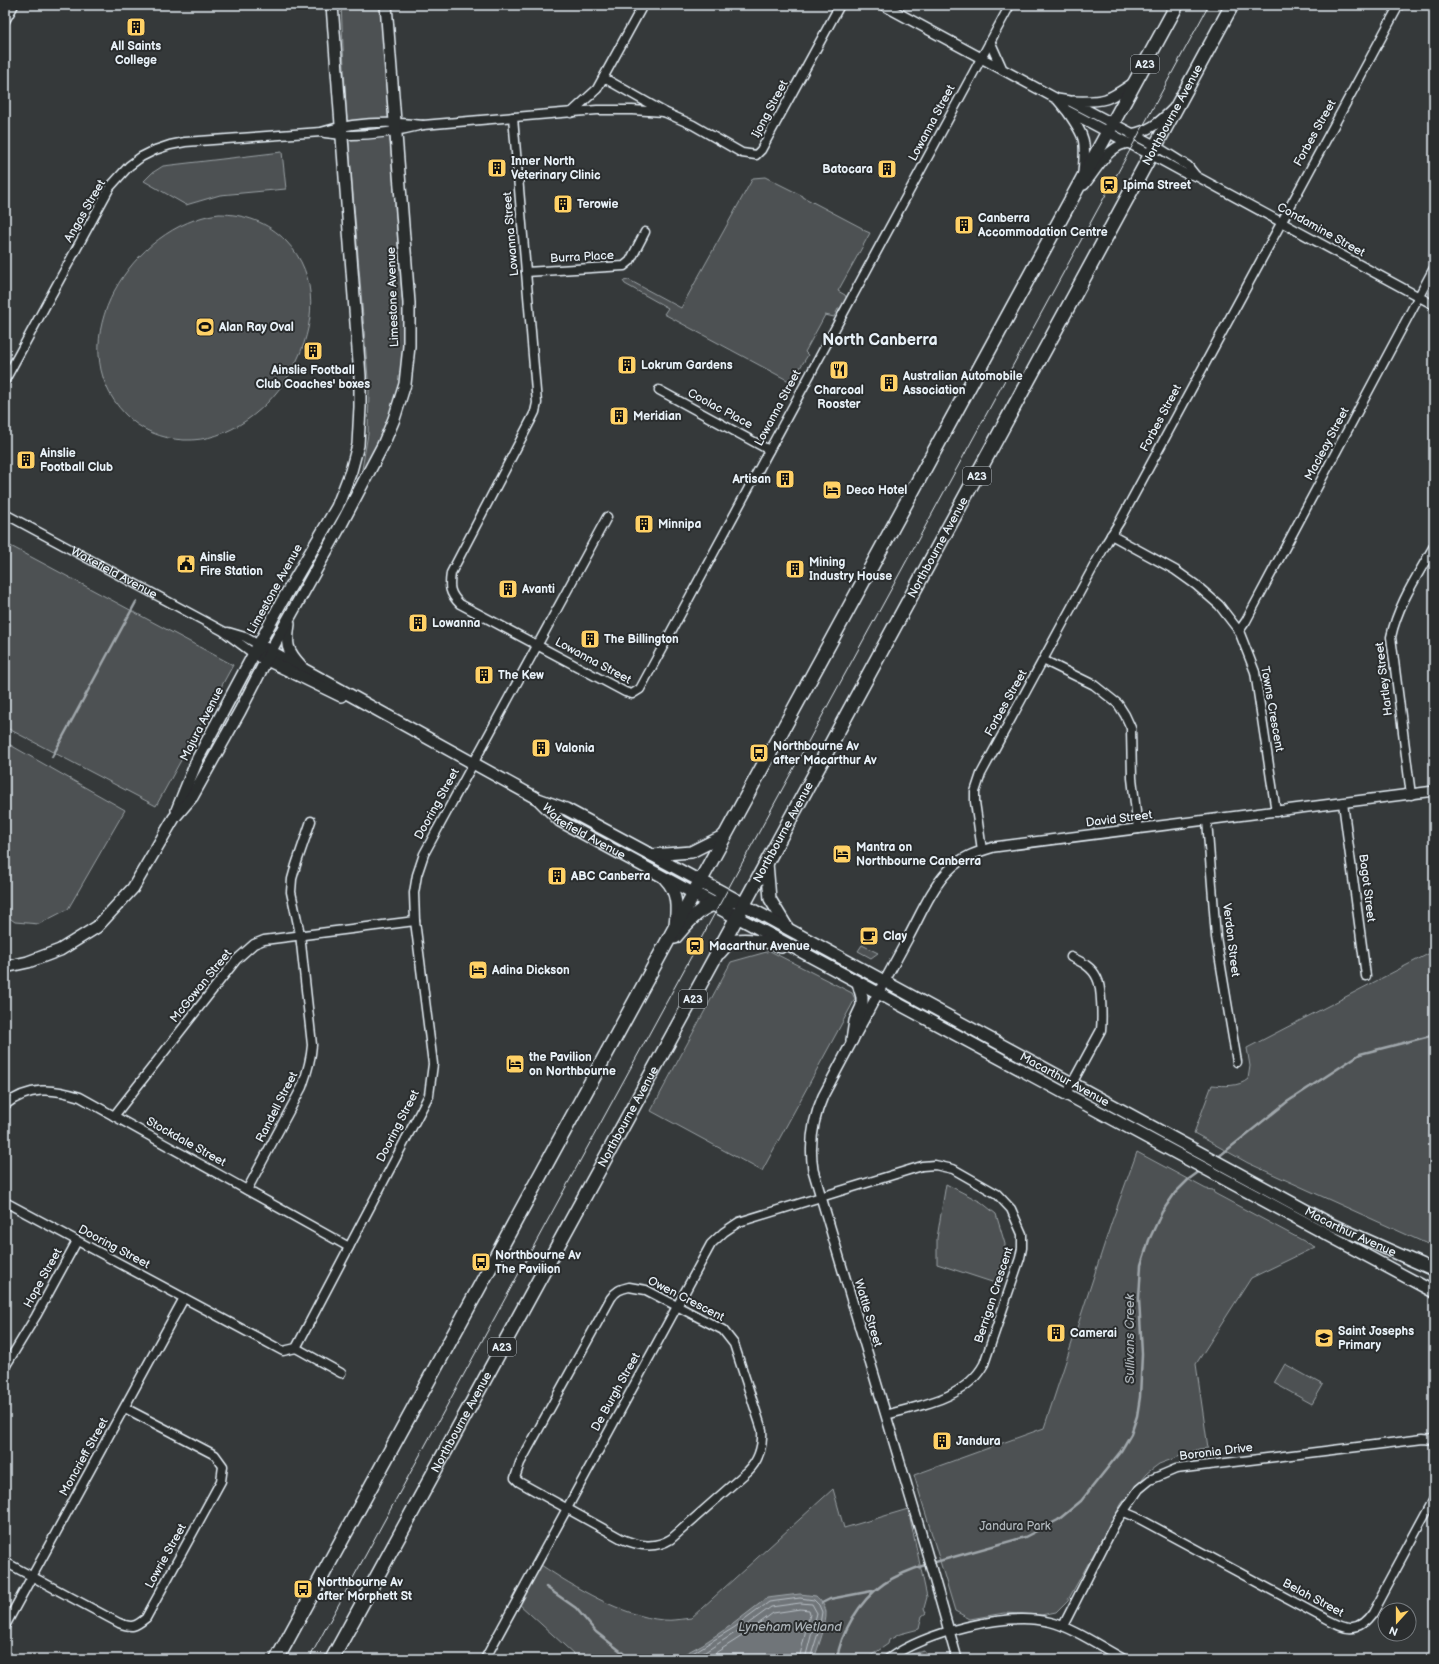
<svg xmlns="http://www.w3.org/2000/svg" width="1439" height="1664" font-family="'Balsamiq Sans',sans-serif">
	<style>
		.green { fill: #4d5152; stroke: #9aa1a5 }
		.water { fill: #707579; stroke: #a0a7ac }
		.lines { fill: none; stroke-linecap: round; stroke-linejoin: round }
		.shore { stroke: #b8bfc5; stroke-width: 1 }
		.stream { stroke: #a0a7ac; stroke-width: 2.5 }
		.minor-casing { stroke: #e8f1f8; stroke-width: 11 }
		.tertiary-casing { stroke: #e8f1f8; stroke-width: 12 }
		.secondary-casing { stroke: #e8f1f8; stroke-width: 14 }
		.trunk-casing { stroke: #e8f1f8; stroke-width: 16 }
		.minor { stroke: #2a2d2e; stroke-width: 8 }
		.tertiary { stroke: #2a2d2e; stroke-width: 9 }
		.secondary { stroke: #2a2d2e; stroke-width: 11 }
		.trunk { stroke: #2a2d2e; stroke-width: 13 }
		.tram { stroke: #e8f1f8; stroke-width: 1 }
		.labels { text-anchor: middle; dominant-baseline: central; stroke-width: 4; stroke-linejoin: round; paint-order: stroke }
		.shield { fill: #2a2d2e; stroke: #afb6bb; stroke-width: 1 }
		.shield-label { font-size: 11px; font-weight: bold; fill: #e8f1f8 }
		.poi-label { font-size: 12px; font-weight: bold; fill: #e8f1f8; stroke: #2a2d2e; text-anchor: start }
		.street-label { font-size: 12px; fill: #e8f1f8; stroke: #2a2d2e }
		.park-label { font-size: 12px; fill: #b2b9be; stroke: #2a2d2e }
		.water-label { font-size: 13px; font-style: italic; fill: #acb3b8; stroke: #2a2d2e }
		.district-label { font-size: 16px; font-weight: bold; fill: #e8f1f8; stroke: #2a2d2e }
	</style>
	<rect width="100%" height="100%" fill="#35393a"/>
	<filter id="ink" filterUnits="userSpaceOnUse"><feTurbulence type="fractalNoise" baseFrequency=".025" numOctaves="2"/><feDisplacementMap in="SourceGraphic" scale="8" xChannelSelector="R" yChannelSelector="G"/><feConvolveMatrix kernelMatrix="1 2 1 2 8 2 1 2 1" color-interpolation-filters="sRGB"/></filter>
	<g filter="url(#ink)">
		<!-- green -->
		<path class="green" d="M341,5H380L405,336L402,383L383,435L363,475L362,469L368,434L369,390L346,108Z
			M282,152L286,189L220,195L186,205L144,181L152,173L163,166Z
			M765,177L803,196V197L862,228L863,230L870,233L838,291L845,295L848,301L843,308L838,309L834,317L825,315L805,352L808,355L798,371L796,379L789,381L664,314L668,308L625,284L623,281L629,280L681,308L753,178Z
			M219,214C244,214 268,222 286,241C353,310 272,444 184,440C162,439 140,430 125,414C57,343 133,224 219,214Z
			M5,543L233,665L156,806L5,727Z
			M5,742L125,810L68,909L39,924L15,922L5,915Z
			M862,945L878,953L871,958L858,951Z
			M770,951L852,993L855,999L762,1171L651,1111L731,962Z
			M1434,951V1247L1248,1163L1194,1133L1212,1085C1224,1086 1239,1087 1248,1079L1250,1066L1247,1048Z
			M1137,1152L1206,1189L1213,1190L1214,1193L1315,1247L1251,1278L1196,1364L1208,1448L1199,1449L1159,1464L1147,1473L1122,1503L1068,1600L1056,1612L1041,1615L1004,1613L970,1619L955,1611L914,1475L1044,1428L1112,1221Z
			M946,1184L981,1202L996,1214L1005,1244L1004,1257L995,1283L937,1264V1238Z
			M1285,1364L1323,1385L1312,1404L1274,1383Z
			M833,1489L844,1528L908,1509L927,1597L924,1608L926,1613L922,1616L919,1629L900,1634L889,1640L888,1644L869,1657L866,1656L863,1659H573L575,1655L519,1604L541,1565C574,1587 622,1616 663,1620C672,1621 682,1619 691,1618Z
			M924,1651L930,1659H904L911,1654Z"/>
		<!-- water -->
		<path class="water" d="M800,1594L816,1596C820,1600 825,1605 826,1612C827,1624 818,1647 814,1659H675L703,1644L733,1624L767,1598Z"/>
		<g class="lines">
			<!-- shore -->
			<path class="shore" d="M683,1659L735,1627L769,1602L800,1598L814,1600L819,1605L822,1612L819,1630L810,1659
				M694,1659L738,1631L771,1607L800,1603L812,1604L817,1613L805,1659
				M706,1659L742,1636L773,1613L800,1609L809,1610L810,1614L799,1659"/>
			<!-- stream -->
			<path class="stream" d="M52,757L136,602
				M1217,1158L1287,1102L1360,1054L1434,1035
				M932,1563L1025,1537L1058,1520L1081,1501L1121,1451L1131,1434L1137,1416L1140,1397L1142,1354L1139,1299L1141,1265L1149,1240L1162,1212L1175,1193L1189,1179L1200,1171
				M546,1587L576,1608L596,1632L623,1653L628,1659
				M822,1603L830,1599L872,1591
				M837,1659C839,1644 845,1631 852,1619C871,1587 893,1575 928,1564"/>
			<!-- minor casing -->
			<g class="minor-casing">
				<g id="minor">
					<path d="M5,21L14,5"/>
					<path d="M604,78L664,112L693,125L742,153L756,155L761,150L840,5"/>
					<path d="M571,113L597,89L643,5"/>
					<path d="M513,117L537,403L535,412L531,420L451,573C449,587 449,593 460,604L625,692L632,694L640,689L1010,5"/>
					<path d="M325,133C357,138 391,133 423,125L597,110H632L664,112"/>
					<path d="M1156,146L1188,166L1196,176"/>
					<path d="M1151,155L1184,173L1196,176L1434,305"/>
					<path d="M526,272L624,266L630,261L645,232"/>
					<path d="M5,380L110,187L129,166L141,157L155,150L170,145L185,142L321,132C354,122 389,121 423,125"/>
					<path d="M659,390L769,450"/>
					<path id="s1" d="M5,514L223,631L254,654"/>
					<path d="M1111,535L1175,570L1196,585L1219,605L1239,631L1255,672L1276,812"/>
					<path d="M1239,631L1246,621L1434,268"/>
					<path d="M228,632L245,637L259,645"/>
					<path d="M1043,660L1094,685L1118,704L1125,715L1131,728L1132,778L1138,829"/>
					<path d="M1411,795L1391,637C1398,604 1418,575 1434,546"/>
					<path d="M1343,803L1366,976"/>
					<path d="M1207,820L1216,937L1237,1062"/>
					<path d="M982,850L975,802V792L981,774L1107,542L1120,521L1399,5"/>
					<path d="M1070,1087L1101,1030C1102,1020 1102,987 1097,978C1092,967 1082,962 1071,957"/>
					<path d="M5,1105C29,1086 53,1088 80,1097L349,1247"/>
					<path d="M114,1116L236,960L254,944L264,940L415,921"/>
					<path d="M247,1190L302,1087C307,1073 311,1060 312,1045L300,934L291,892L292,879L296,865L311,821"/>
					<path d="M5,1202L283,1351L296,1348L429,1095L433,1064L415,921L414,893L417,875L424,854L607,517"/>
					<path d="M629,1287L646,1290L723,1330L734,1344L762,1430C763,1446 759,1460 748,1471L671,1539C655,1549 639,1546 622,1539L519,1482L515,1478L520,1463L611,1298C616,1291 620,1289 629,1287Z"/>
					<path d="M296,1348L341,1373"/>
					<path d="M5,1367L36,1316L77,1241"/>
					<path d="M1124,1512L1136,1517L1318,1615C1341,1626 1354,1639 1372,1613L1434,1498"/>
					<path d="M5,1562L119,1623C132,1628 135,1627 146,1618L221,1481L223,1466L215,1455L125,1408"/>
					<path d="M5,1626L184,1298"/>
					<path d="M1063,1626L1115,1524L1139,1489L1150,1480L1176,1469L1423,1439L1434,1440"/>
					<path d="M485,1659L711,1244L724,1232L739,1222L922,1166L935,1165L953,1169L997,1194L1011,1209L1022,1234V1248L1020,1258L984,1364C965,1399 921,1405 886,1415"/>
					<path d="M888,1659C925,1633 1005,1611 1050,1622C1072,1627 1103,1648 1124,1659"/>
				</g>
			</g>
			<!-- tertiary casing -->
			<g class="tertiary-casing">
				<path id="tertiary" d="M883,5L1057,99L1070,101L1156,146
					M990,42L1002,69
					M1057,99L1066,110L1151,155
					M1073,101C1105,102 1107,101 1133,83
					M1067,111C1086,138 1086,140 1083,173
					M1131,134C1152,130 1158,123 1173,109
					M1084,185C1097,170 1109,143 1131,143
					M957,1659L926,1550L813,1170C809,1144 812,1121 823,1096C851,1043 879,991 908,938C920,916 931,889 948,871C961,857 977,852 994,847L1434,791"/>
			</g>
			<!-- secondary casing -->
			<g class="secondary-casing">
				<g id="secondary">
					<path d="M289,624C286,644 286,650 301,666"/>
					<path d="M265,648L538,799L566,809L700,881"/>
					<path d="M261,657L341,696"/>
					<path id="s2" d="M540,801L560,821L693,893"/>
					<path d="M177,810L198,758L281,603L337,507L351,471L358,445L360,407V376L332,5"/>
					<path d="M652,855L691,852L725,835"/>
					<path d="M767,863L770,899L787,927"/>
					<path d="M665,879C678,892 677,908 675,925"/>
					<path id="s3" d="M744,905L1333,1225L1434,1270"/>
					<path d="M737,917L1434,1292"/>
					<path d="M720,953C724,949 727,944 731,942C741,936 771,942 781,947"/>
					<path d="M5,967L28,962L60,950L97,927L133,888L174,818L192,797L240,711L275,643L342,523L383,445L394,419L405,384L409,346V303L386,5"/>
					<path d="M852,1040L855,1021L862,1006V997L858,983"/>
				</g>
			</g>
			<!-- trunk casing -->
			<g class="trunk-casing">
				<g id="trunk">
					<path d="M700,881L735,900"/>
					<path d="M693,893L737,917"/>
					<path d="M675,937C694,915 705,900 737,901"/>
					<path d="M277,1659L1177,5"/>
					<path id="s4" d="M332,1659L737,917L1232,5"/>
				</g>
			</g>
			<!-- minor -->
			<use href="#minor" class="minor"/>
			<!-- tertiary -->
			<use href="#tertiary" class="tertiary"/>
			<!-- secondary -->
			<use href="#secondary" class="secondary"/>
			<!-- trunk -->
			<use href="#trunk" class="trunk"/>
			<!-- tram -->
			<path class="tram" d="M309,1659L1209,5"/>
		</g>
	</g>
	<!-- icons -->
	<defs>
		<g id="building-square" transform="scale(1)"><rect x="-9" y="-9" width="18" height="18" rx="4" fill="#ffd166" stroke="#2a2d2e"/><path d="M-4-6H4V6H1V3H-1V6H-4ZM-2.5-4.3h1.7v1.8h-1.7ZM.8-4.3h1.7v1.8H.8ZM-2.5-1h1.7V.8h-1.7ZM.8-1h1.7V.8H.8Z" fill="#111"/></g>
		<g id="station-square" transform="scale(1)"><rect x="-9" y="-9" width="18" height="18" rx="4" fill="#ffd166" stroke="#2a2d2e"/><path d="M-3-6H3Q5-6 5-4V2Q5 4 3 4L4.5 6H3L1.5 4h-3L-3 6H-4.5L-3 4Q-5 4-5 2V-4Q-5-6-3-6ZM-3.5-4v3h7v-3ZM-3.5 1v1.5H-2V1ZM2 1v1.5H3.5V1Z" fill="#111"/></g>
		<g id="stadium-square" transform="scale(1)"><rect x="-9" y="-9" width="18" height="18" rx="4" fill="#ffd166" stroke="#2a2d2e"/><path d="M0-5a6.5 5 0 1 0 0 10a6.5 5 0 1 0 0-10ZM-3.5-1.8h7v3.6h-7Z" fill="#111"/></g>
		<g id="restaurant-square" transform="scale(1)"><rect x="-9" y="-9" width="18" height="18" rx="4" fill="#ffd166" stroke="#2a2d2e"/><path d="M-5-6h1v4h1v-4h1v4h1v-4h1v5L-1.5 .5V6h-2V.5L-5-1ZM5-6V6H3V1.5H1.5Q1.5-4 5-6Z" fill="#111"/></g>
		<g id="hotel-square" transform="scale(1)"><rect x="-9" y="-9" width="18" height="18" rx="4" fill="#ffd166" stroke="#2a2d2e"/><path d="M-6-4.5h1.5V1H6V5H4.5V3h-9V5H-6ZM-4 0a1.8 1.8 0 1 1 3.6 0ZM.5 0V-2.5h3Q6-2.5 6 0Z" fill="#111"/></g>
		<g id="civic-square" transform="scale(1)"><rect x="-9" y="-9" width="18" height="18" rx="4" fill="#ffd166" stroke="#2a2d2e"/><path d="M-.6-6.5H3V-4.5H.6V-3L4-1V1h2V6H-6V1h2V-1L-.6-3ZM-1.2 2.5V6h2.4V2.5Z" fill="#111"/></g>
		<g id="bus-square" transform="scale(1)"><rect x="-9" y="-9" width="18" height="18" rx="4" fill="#ffd166" stroke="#2a2d2e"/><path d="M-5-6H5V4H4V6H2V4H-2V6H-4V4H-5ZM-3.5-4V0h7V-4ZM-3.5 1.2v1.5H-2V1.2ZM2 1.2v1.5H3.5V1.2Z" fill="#111"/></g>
		<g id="cafe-square" transform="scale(1)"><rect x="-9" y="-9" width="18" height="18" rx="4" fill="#ffd166" stroke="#2a2d2e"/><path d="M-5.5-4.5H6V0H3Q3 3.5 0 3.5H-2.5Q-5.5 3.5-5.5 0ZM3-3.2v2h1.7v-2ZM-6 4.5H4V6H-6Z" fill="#111"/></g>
		<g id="school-square" transform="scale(1)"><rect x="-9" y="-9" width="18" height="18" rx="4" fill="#ffd166" stroke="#2a2d2e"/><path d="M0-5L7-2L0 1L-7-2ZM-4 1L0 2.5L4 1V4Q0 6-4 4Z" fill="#111"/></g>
	</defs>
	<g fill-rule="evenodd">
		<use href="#building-square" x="136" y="27"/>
		<use href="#building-square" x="497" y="168"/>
		<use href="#building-square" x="887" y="169"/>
		<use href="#station-square" x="1109" y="185"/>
		<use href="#building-square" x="563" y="204"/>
		<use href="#building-square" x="964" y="225"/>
		<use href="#stadium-square" x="205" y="327"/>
		<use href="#building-square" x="313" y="351"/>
		<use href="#building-square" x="627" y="365"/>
		<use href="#restaurant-square" x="839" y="370"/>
		<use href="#building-square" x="889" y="383"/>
		<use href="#building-square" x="619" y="416"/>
		<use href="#building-square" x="26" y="460"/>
		<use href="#building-square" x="785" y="479"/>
		<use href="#hotel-square" x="832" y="490"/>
		<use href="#building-square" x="644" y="524"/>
		<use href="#civic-square" x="186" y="564"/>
		<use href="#building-square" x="795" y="569"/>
		<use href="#building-square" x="508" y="589"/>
		<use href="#building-square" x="418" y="623"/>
		<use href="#building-square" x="590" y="639"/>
		<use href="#building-square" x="484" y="675"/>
		<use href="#building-square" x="541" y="748"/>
		<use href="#bus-square" x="759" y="753"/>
		<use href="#hotel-square" x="842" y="854"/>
		<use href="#building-square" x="557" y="876"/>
		<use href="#cafe-square" x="869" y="936"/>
		<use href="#station-square" x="695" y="946"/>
		<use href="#hotel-square" x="478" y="970"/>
		<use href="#hotel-square" x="515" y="1064"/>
		<use href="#bus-square" x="481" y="1262"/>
		<use href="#building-square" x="1056" y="1333"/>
		<use href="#school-square" x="1324" y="1338"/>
		<use href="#building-square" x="942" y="1441"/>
		<use href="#bus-square" x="303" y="1589"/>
	</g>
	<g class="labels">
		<!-- shield labels -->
		<g class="shield">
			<rect x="1131" y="55" width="28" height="18" rx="3"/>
			<rect x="963" y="467" width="28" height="18" rx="3"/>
			<rect x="679" y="990" width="28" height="18" rx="3"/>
			<rect x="488" y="1338" width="28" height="18" rx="3"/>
		</g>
		<g class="shield-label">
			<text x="1145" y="64">A23</text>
			<text x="977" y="476">A23</text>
			<text x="693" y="999">A23</text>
			<text x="502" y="1347">A23</text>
		</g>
		<!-- poi labels -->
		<g class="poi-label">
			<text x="136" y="46" text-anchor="middle">All Saints<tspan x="136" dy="14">College</tspan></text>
			<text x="511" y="161">Inner North<tspan x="511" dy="14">Veterinary Clinic</tspan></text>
			<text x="873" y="169" text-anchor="end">Batocara</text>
			<text x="1123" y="185">Ipima Street</text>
			<text x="577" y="204">Terowie</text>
			<text x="978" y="218">Canberra<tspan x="978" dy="14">Accommodation Centre</tspan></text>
			<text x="219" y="327">Alan Ray Oval</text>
			<text x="641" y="365">Lokrum Gardens</text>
			<text x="313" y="370" text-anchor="middle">Ainslie Football<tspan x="313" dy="14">Club Coaches' boxes</tspan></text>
			<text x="903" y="376">Australian Automobile<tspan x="903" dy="14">Association</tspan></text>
			<text x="839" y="390" text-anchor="middle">Charcoal<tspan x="839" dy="14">Rooster</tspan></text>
			<text x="633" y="416">Meridian</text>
			<text x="40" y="453">Ainslie<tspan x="40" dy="14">Football Club</tspan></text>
			<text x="771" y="479" text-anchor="end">Artisan</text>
			<text x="846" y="490">Deco Hotel</text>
			<text x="658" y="524">Minnipa</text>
			<text x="200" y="557">Ainslie<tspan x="200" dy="14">Fire Station</tspan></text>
			<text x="809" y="562">Mining<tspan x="809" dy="14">Industry House</tspan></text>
			<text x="522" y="589">Avanti</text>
			<text x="432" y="623">Lowanna</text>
			<text x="604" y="639">The Billington</text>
			<text x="498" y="675">The Kew</text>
			<text x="773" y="746">Northbourne Av<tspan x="773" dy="14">after Macarthur Av</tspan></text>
			<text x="555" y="748">Valonia</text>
			<text x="856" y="847">Mantra on<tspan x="856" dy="14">Northbourne Canberra</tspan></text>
			<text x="571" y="876">ABC Canberra</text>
			<text x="883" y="936">Clay</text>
			<text x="709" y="946">Macarthur Avenue</text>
			<text x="492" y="970">Adina Dickson</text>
			<text x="529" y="1057">the Pavilion<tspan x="529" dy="14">on Northbourne</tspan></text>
			<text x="495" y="1255">Northbourne Av<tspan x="495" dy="14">The Pavilion</tspan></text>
			<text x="1338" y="1331">Saint Josephs<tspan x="1338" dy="14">Primary</tspan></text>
			<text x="1070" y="1333">Camerai</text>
			<text x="956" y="1441">Jandura</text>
			<text x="317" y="1582">Northbourne Av<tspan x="317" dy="14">after Morphett St</tspan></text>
		</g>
		<!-- street labels -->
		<g class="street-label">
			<text transform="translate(770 109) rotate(-62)">Ijong Street</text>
			<text stroke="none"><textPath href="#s4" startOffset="1758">Northbourne Avenue</textPath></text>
			<text transform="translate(932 123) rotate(-62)">Lowanna Street</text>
			<text transform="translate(1315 133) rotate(-61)">Forbes Street</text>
			<text transform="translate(85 211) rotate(-60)">Angas Street</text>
			<text transform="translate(1321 230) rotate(29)">Condamine Street</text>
			<text transform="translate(511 234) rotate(-95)">Lowanna Street</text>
			<text transform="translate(582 257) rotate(-3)">Burra Place</text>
			<text transform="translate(393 297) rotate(-92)">Limestone Avenue</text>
			<text transform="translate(778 408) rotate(-62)">Lowanna Street</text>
			<text transform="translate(720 409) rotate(28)">Coolac Place</text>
			<text transform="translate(1161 418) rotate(-62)">Forbes Street</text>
			<text transform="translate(1327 444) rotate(-62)">Macleay Street</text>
			<text stroke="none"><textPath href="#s4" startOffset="1266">Northbourne Avenue</textPath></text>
			<text stroke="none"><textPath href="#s1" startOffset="124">Wakefield Avenue</textPath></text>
			<text transform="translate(275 589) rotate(-61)">Limestone Avenue</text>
			<text transform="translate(593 661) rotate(28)">Lowanna Street</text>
			<text transform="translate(1384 679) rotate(-97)">Hartley Street</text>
			<text transform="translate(1006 703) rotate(-61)">Forbes Street</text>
			<text transform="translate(1272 709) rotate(80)">Towns Crescent</text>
			<text transform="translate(202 724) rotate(-63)">Majura Avenue</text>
			<text transform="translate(437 804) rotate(-61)">Dooring Street</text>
			<text transform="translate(1119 819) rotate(-7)">David Street</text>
			<text stroke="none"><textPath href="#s2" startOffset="54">Wakefield Avenue</textPath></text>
			<text stroke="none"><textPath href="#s4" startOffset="942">Northbourne Avenue</textPath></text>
			<text transform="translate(1367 888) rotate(83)">Bagot Street</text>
			<text transform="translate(1231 940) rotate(83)">Verdon Street</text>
			<text transform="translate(201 986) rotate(-51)">McGowan Street</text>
			<text stroke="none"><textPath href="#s3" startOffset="365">Macarthur Avenue</textPath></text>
			<text transform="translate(277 1107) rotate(-63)">Randell Street</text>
			<text stroke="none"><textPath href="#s4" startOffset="618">Northbourne Avenue</textPath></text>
			<text transform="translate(398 1126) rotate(-63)">Dooring Street</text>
			<text transform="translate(186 1142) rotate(29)">Stockdale Street</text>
			<text stroke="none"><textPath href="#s3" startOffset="689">Macarthur Avenue</textPath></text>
			<text transform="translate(114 1247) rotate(28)">Dooring Street</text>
			<text transform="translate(43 1278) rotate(-61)">Hope Street</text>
			<text transform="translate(994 1295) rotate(-72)">Berrigan Crescent</text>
			<text transform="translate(686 1299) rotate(27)">Owen Crescent</text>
			<text transform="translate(868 1313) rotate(73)">Wattle Street</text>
			<text transform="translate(616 1392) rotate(-61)">De Burgh Street</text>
			<text stroke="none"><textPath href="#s4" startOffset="270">Northbourne Avenue</textPath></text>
			<text transform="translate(1216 1452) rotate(-7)">Boronia Drive</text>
			<text transform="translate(84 1457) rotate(-61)">Moncrieff Street</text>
			<text transform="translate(166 1556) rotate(-61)">Lowrie Street</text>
			<text transform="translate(1313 1598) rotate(28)">Belah Street</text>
		</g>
		<!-- park labels -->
		<g class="park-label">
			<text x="1015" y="1526">Jandura Park</text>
		</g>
		<!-- water labels -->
		<g class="water-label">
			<text transform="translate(1130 1339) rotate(-90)">Sullivans Creek</text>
			<text x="790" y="1627">Lyneham Wetland</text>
		</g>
		<!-- district labels -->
		<g class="district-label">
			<text x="880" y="340">North Canberra</text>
		</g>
	</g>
	<!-- margin -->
	<rect width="1439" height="1664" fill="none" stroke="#2a2d2e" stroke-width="20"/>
	<rect x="10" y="10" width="1419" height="1644" fill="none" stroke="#e8f1f8" stroke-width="1.5" filter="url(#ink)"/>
	<!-- north arrow -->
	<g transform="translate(1397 1622) rotate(201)"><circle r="19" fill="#2a2d2e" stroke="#767b7f"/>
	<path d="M0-3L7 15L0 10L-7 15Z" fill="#ffd166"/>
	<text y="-6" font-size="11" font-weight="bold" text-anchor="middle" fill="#e8f1f8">N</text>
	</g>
</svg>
